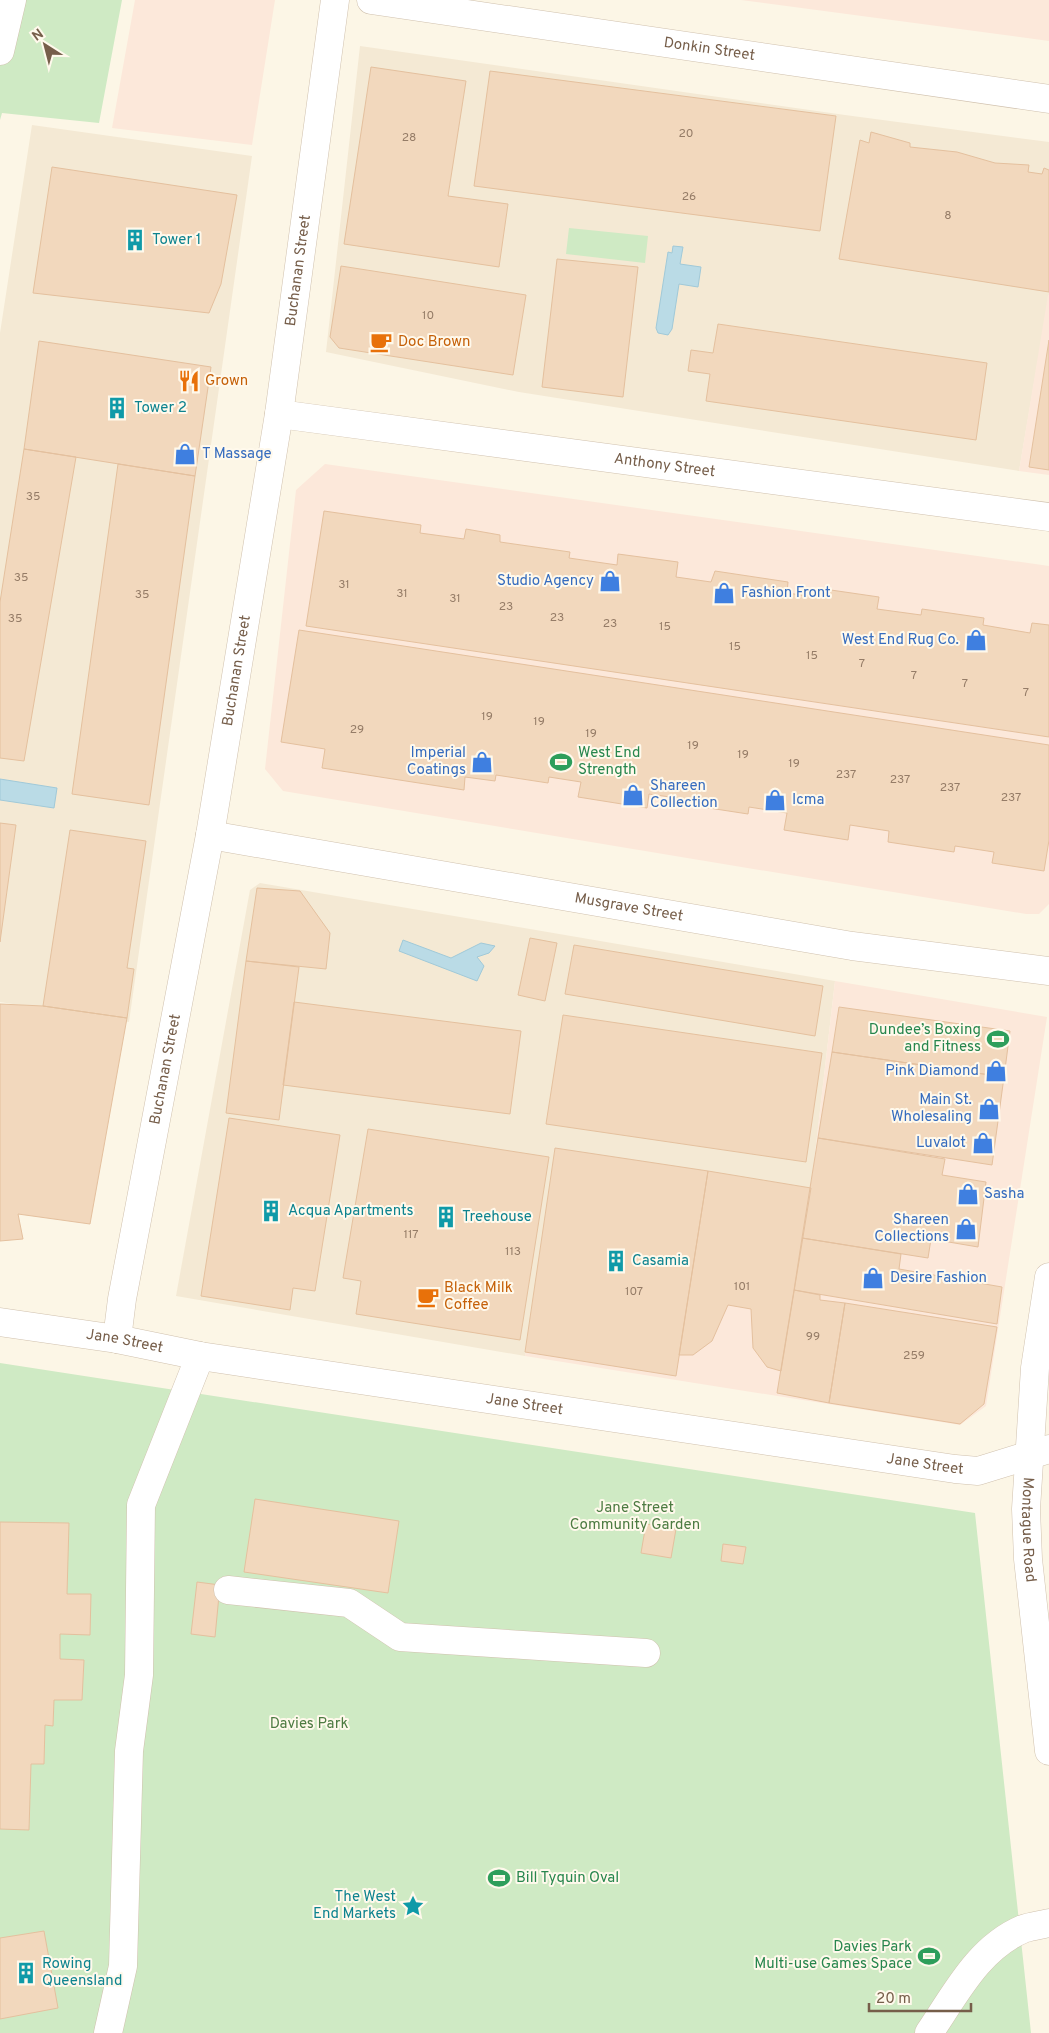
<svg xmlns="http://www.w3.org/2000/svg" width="1049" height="2033" font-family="Overpass,sans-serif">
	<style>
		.residential { fill: #f4e9d4 }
		.commercial { fill: #fce8da }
		.green { fill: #cfeac4 }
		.water { fill: #badbe6; stroke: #a0c9d8 }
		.building { fill: #f2d8bd; stroke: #e4c09e }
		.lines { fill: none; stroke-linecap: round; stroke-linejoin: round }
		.minor-casing { stroke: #d0c1ae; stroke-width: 29 }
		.minor { stroke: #fff; stroke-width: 28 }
		.labels { text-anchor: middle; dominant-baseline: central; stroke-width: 4; stroke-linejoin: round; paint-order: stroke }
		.number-label { font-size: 12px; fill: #957c67 }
		.street-label { font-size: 15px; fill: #765e4a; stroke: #fff9ec }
		.culture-label { font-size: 15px; fill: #0d838f; stroke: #fff9ec; text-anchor: start }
		.food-label { font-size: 15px; fill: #c56008; stroke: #fff9ec; text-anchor: start }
		.shop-label { font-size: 15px; fill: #366cbe; stroke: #fff9ec; text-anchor: end }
		.leisure-label { font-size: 15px; fill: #27864d; stroke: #fff9ec; text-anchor: start }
		.park-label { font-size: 15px; fill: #4d7b42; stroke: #fff9ec }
	</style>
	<rect width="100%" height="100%" fill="#fcf6e6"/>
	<!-- residential -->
	<path class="residential" d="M360,46L845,115L1049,142V295L1019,471L519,392L326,352Z
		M32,125L252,156L129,1022L0,1002V333Z
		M260,883L835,981L811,1188L555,1149L525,1356L176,1296L250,890Z"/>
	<!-- commercial -->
	<path class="commercial" d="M135,0H275L252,145L112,128Z
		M741,0H1049V41Z
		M1048,295H1049V475L1019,471Z
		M325,464L1049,566V904L1039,914H1026L283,791L265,769L296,490Z
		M835,981L1047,1017L986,1406L960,1425L525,1356L555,1148L811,1188Z"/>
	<!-- green -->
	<path class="green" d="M0,0H122L99,123L2,113L0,120Z
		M569,228L648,236L645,263L566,254Z
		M0,1363L975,1513L1031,2033H0Z"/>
	<!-- water -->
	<path class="water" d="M673,246L683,247L680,264L701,267L698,287L679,284L672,329L668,335L658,333L656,328L668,252L672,253Z
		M0,779L57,788L54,808L0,800Z
		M403,940L451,958L481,943L495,946L489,953L477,957L484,966L477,981L399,951Z"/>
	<!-- building -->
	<path class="building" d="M371,67L466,81L448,196L508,204L499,267L344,244Z
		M490,71L836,116L820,231L474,186Z
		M871,132L910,143V147L957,152L995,163L1029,165L1028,172L1042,174L1044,168L1049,170V292L839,259L860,140L869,143Z
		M52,167L237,195L221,284L209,313L33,293Z
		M557,259L638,267L623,397L542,387Z
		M341,266L526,295L513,375L339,348L330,337Z
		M718,324L987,363L976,440L706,401L710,374L688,371L691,350L713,353Z
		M1049,340V470L1029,467Z
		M39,341L211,367L195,476L24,449Z
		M24,449L76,457L24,761L0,758V602Z
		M118,464L195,476L149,805L72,794Z
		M324,511L421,525L420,533L464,539L466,529L500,535V542L570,552L569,558L617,565L618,554L678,562L676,577L711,582L715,571L788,582L787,593L823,598L824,589L879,597L877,609L921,615L922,609L984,618L983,625L1030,633L1032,623L1049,625V737L306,626Z
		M299,630L1049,745V840L1044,871L992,863L994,852L955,846L954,852L888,842L889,831L850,825L848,840L784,830L787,813L749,807L748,814L683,804L684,799L649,794L647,808L578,797L581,782L549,777L548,783L496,775L495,781L465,777L464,790L322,768L325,749L281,742Z
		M0,823L16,825L0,942Z
		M70,830L146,841L127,968L134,969L127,1018L43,1006Z
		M257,888L300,891L330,933L326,969L246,961Z
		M530,938L557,943L545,1001L518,995Z
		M574,945L823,986L815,1036L565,994Z
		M246,961L299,967L279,1120L226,1113Z
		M294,1002L521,1031L510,1114L283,1085Z
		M0,1004L43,1006L127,1018L90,1224L18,1214L23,1239L0,1241Z
		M839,1007L1010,1031L1004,1077L832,1052Z
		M563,1015L822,1053L806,1162L546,1124Z
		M832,1052L1004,1077L992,1165L818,1138Z
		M229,1118L340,1135L315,1291L293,1288L290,1310L201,1296Z
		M368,1129L549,1157L520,1340L356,1314L361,1281L343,1278Z
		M818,1138L945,1159L942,1175L986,1182L978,1247L931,1239L928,1258L802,1238Z
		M555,1148L708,1171L676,1376L525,1352Z
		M708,1171L811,1188L781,1371L767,1367L753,1348L751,1309L728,1305L712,1341L693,1355H679Z
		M802,1238L901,1254L899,1269L1002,1287L997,1324L794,1290Z
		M794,1290L820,1295V1300L845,1303L829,1403L777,1393Z
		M845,1303L997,1327L984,1404L960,1424L829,1403Z
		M255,1499L399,1521L388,1593L244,1572Z
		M0,1522L69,1523L67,1594H91L90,1635L60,1634V1659L84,1660L82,1700H54L53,1726L45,1725L44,1764H31L29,1830L0,1829Z
		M646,1524L676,1529L671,1558L641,1553Z
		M723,1544L746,1547L743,1564L721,1561Z
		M197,1582L220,1585L215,1637L191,1634Z
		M44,1931L58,2008L0,2019V1938Z"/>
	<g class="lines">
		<!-- minor casing -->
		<g class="minor-casing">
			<g id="minor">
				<path id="s1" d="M371,0L1049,99"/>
				<path d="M0,51L12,0"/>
				<path id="s2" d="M279,414L1049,517"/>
				<path id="s3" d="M210,835L852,946L1049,971"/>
				<path id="s4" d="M1049,1277L1035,1368L1026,1509L1028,1559L1049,1751"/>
				<path id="s5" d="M0,1322L117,1339L200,1356L955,1469L978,1471L1049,1449"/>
				<path id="s6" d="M117,1339L122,1299L210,835L279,414L335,0"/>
				<path d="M228,1590L349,1603L400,1637L646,1653"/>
				<path d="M108,2033L123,1966L129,1751L139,1675L141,1505L200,1356"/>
				<path d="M929,2033C955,1995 978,1948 1023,1929C1031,1926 1041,1925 1049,1923"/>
			</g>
		</g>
		<!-- minor -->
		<use href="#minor" class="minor"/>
	</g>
	<!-- icons -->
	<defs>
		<g id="building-bare" transform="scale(1.725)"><path d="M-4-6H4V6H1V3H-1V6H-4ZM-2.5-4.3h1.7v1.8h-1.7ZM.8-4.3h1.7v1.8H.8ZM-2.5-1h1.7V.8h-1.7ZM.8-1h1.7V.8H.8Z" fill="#0f9aa8" stroke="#fff9ec" stroke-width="2.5" paint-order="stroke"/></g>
		<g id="cafe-bare" transform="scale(1.725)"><path d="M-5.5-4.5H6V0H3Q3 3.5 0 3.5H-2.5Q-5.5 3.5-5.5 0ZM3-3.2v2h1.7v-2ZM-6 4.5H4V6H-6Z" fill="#e8710a" stroke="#fff9ec" stroke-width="2.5" paint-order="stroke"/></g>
		<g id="restaurant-bare" transform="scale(1.725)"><path d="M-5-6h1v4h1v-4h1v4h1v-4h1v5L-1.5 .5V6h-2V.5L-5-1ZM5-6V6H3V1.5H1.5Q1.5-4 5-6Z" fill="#e8710a" stroke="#fff9ec" stroke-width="2.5" paint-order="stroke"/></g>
		<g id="shop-bare" transform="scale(1.725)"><path d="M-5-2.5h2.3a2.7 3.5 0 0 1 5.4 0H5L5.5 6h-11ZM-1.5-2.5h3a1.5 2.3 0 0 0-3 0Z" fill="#3f7fe0" stroke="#fff9ec" stroke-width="2.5" paint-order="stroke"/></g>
		<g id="stadium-bare" transform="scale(1.725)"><path d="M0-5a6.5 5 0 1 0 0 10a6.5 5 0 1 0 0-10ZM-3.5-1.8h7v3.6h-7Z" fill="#2e9e5b" stroke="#fff9ec" stroke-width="2.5" paint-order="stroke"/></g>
		<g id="sight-bare" transform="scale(1.725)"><path d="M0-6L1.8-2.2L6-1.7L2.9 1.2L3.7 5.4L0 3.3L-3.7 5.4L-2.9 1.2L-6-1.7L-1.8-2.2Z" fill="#0f9aa8" stroke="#fff9ec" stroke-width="2.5" paint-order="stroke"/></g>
	</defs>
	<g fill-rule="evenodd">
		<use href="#building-bare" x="135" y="240"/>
		<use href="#cafe-bare" x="381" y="342"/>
		<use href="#restaurant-bare" x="189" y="381"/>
		<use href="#building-bare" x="117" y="408"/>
		<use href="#shop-bare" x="185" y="454"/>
		<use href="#shop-bare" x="610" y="581"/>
		<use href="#shop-bare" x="724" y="593"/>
		<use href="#shop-bare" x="976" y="640"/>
		<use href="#shop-bare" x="482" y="762"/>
		<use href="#stadium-bare" x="561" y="762"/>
		<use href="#shop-bare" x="633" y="795"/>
		<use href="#shop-bare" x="775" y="800"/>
		<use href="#stadium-bare" x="998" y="1039"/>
		<use href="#shop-bare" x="996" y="1071"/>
		<use href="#shop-bare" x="989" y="1109"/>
		<use href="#shop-bare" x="983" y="1143"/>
		<use href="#shop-bare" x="968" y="1194"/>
		<use href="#building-bare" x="271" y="1211"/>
		<use href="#building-bare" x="446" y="1217"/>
		<use href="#shop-bare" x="966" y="1229"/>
		<use href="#building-bare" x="616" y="1261"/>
		<use href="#shop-bare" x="873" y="1278"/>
		<use href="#cafe-bare" x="428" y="1297"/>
		<use href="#stadium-bare" x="499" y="1878"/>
		<use href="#sight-bare" x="413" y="1906"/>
		<use href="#stadium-bare" x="929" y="1956"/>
		<use href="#building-bare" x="26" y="1973"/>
	</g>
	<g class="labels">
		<!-- number labels -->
		<g class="number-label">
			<text x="686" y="134">20</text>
			<text x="409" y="138">28</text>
			<text x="689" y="197">26</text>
			<text x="948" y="216">8</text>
			<text x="428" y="316">10</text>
			<text x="33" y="497">35</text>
			<text x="21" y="578">35</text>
			<text x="344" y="585">31</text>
			<text x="402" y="594">31</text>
			<text x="142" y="595">35</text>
			<text x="455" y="599">31</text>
			<text x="506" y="607">23</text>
			<text x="557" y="618">23</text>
			<text x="15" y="619">35</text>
			<text x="610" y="624">23</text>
			<text x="665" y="627">15</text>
			<text x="735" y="647">15</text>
			<text x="812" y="656">15</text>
			<text x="862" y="664">7</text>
			<text x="914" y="676">7</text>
			<text x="965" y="684">7</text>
			<text x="1026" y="693">7</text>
			<text x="487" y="717">19</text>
			<text x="539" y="722">19</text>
			<text x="357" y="730">29</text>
			<text x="591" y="734">19</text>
			<text x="693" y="746">19</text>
			<text x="743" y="755">19</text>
			<text x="794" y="764">19</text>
			<text x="846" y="775">237</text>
			<text x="900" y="780">237</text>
			<text x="950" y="788">237</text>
			<text x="1011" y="798">237</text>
			<text x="411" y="1235">117</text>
			<text x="513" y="1252">113</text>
			<text x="742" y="1287">101</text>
			<text x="634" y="1292">107</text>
			<text x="813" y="1337">99</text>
			<text x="914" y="1356">259</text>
		</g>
		<!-- street labels -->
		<g class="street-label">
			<text stroke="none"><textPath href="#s1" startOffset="342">Donkin Street</textPath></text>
			<text stroke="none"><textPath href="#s6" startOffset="1084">Buchanan Street</textPath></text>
			<text stroke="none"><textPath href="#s2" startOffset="389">Anthony Street</textPath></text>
			<text stroke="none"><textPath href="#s6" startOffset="679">Buchanan Street</textPath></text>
			<text stroke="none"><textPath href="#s3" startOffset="425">Musgrave Street</textPath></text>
			<text stroke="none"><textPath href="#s6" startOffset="274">Buchanan Street</textPath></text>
			<text stroke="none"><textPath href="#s5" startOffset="126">Jane Street</textPath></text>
			<text stroke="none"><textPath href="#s5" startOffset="531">Jane Street</textPath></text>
			<text stroke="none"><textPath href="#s5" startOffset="936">Jane Street</textPath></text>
			<text stroke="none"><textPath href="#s4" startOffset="254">Montague Road</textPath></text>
		</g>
		<!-- culture labels -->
		<g class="culture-label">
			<text x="152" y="240">Tower 1</text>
			<text x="134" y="408">Tower 2</text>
			<text x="288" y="1211">Acqua Apartments</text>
			<text x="462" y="1217">Treehouse</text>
			<text x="632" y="1261">Casamia</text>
			<text x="396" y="1897" text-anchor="end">The West<tspan x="396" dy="17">End Markets</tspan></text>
			<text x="42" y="1964">Rowing<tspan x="42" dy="17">Queensland</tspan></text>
		</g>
		<!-- food labels -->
		<g class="food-label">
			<text x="398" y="342">Doc Brown</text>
			<text x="205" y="381">Grown</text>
			<text x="444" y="1288">Black Milk<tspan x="444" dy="17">Coffee</tspan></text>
		</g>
		<!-- shop labels -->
		<g class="shop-label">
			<text x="202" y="454" text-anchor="start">T Massage</text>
			<text x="594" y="581">Studio Agency</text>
			<text x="741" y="593" text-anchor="start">Fashion Front</text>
			<text x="959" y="640">West End Rug Co.</text>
			<text x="466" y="753">Imperial<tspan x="466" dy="17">Coatings</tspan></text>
			<text x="650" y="786" text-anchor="start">Shareen<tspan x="650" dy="17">Collection</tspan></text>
			<text x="792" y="800" text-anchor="start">Icma</text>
			<text x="979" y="1071">Pink Diamond</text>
			<text x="972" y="1100">Main St.<tspan x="972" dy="17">Wholesaling</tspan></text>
			<text x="966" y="1143">Luvalot</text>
			<text x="984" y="1194" text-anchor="start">Sasha</text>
			<text x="949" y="1220">Shareen<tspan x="949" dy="17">Collections</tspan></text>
			<text x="890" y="1278" text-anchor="start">Desire Fashion</text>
		</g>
		<!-- leisure labels -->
		<g class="leisure-label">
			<text x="578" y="753">West End<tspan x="578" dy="17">Strength</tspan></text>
			<text x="981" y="1030" text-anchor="end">Dundee’s Boxing<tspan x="981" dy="17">and Fitness</tspan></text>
			<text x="516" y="1878">Bill Tyquin Oval</text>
			<text x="912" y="1947" text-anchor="end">Davies Park<tspan x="912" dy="17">Multi-use Games Space</tspan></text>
		</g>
		<!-- park labels -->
		<g class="park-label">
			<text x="635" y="1508">Jane Street<tspan x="635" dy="17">Community Garden</tspan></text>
			<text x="309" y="1724">Davies Park</text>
		</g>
	</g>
	<!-- north arrow -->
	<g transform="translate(45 45) rotate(324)" stroke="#fff9ec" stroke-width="4" paint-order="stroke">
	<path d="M0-4L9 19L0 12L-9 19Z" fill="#765e4a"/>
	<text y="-8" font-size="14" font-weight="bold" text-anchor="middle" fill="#765e4a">N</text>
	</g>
	<!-- scale -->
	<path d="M869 2003v8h102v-8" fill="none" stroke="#765e4a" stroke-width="2.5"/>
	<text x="876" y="2003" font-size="15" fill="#765e4a" stroke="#fff9ec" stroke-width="4" paint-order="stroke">20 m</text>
</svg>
